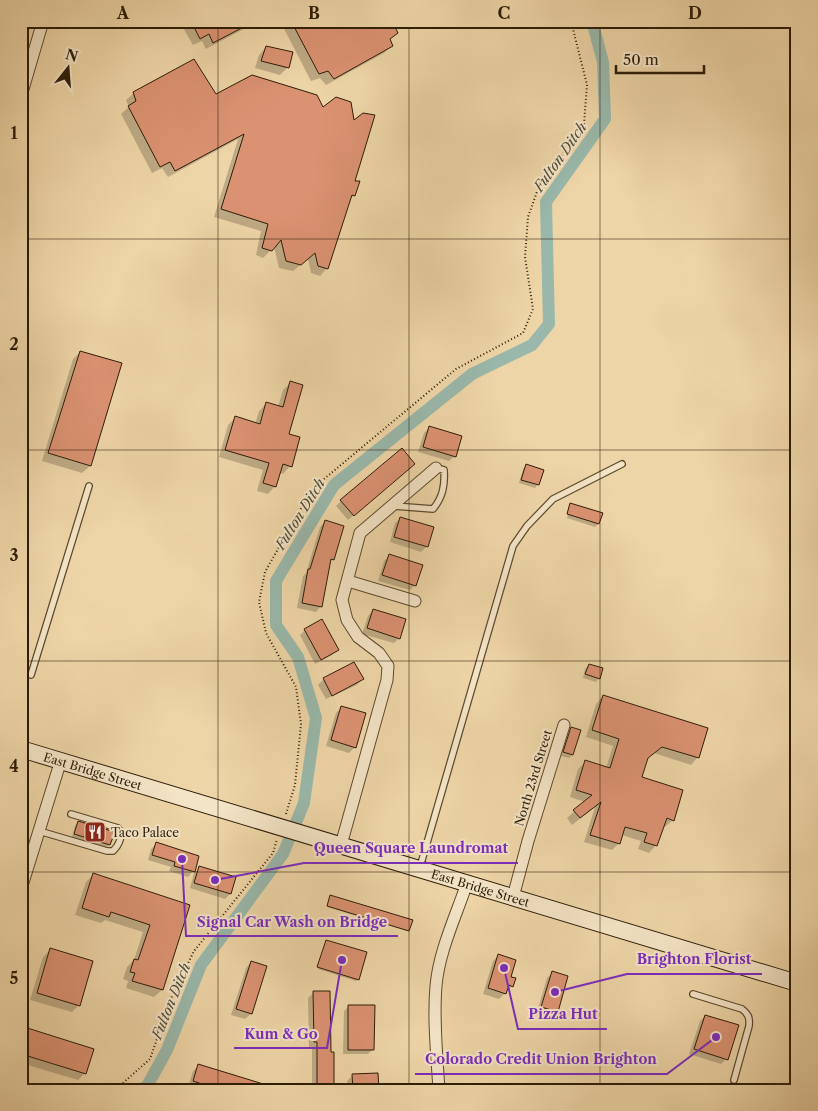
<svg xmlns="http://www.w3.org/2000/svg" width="818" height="1111" font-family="'Libre Caslon Text',serif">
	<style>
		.shadow { fill: #0003 }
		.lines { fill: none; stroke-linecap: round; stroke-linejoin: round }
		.canal { stroke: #99b8ab; stroke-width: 12 }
		.building { fill: #db9272; stroke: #2c1c07 }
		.service-casing { stroke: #5c4a2f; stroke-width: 8 }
		.minor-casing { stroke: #5c4a2f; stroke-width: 13 }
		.secondary-casing { stroke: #2c1c07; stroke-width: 18 }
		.path { stroke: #2c1c07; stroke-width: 2; stroke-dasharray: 1 2.5; stroke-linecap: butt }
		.service { stroke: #f4e4c6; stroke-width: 5.5 }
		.minor { stroke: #f4e4c6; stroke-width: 11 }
		.secondary { stroke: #f4e4c6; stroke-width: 16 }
		.grid { fill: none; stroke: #2c1c07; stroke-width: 1; stroke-opacity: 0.55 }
		.labels { text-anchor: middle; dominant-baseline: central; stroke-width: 4; stroke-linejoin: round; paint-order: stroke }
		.street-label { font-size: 12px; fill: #2c1c07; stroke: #f4e4c6 }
		.poi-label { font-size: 12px; fill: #2c1c07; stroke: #f4e4c6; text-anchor: start }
		.water-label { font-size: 14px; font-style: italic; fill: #4d4b38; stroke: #f4e4c6 }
		.leader { fill: none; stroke: #7b2cbf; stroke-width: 2 }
		.callout-dot { fill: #7b2cbf; stroke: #f4e4c6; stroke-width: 2 }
		.callout-label { font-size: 14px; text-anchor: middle; font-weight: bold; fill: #7b2cbf; stroke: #f4e4c6; stroke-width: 4; stroke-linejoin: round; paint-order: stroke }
		.neatline { fill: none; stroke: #2c1c07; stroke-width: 2 }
		.grid-label { font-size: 16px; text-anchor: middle; font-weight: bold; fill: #2c1c07 }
	</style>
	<rect width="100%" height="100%" fill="#eed5a7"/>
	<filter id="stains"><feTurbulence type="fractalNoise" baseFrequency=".004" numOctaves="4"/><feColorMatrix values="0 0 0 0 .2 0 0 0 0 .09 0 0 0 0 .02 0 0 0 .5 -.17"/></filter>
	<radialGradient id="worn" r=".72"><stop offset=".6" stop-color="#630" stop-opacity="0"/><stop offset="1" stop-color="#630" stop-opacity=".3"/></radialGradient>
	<!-- shadow -->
	<path class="shadow" d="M179,21H259L206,49L202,41L193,45Z
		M280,21H390L389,40L392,46L384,53L326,85L320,78L311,81Z
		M266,47L288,67L280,75L255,68L259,55Z
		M134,93L216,96L354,182V195L349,200L327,268L320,276L311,273L308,259L293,271L279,268L274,247L263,258L256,255L261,231L214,217L238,139L168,177L162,168L152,173L121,114L129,107L126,100Z
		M80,352L121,364L90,466L82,473L42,461L73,359Z
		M291,382L288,435L290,466L283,474L279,472L275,486L268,494L257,491L263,470L219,457L228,425L235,418L255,424L259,411L266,404L278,407L283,390Z
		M430,427L455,456L449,461L418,452L424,433Z
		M526,465L538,484L535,488L519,483L523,469Z
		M408,469L348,520L336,506L341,501Z
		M571,505L598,524L595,527L567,518L570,507H568Z
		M401,518L427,546L421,552L390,542L395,523Z
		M325,522L333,559L329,563L321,606L316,612L297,608L303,576L306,573L320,527Z
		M389,556L415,585L410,590L378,581L384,561Z
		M373,610L399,638L394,643L362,634L368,616Z
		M305,630L337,650L332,655L315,664L300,635Z
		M589,665L599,678L596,682L583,678L585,669Z
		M324,679H362L357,685L326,699L318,685Z
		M603,696L698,757L691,765L654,753L646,759L640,778L673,820L665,827L663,826L656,845L649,853L638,849L641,841L622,835L619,843L612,850L584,842L595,807L572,825L567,818L585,802L570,797L578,769L586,762L606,768L613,746L586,737L596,704Z
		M342,707L355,747L349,753L326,746L336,713Z
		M572,728V755L569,758L561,756L568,732Z
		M78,822L109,845L106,848L72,837L75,826Z
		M156,844L193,871L188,877L169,871L171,867L148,860L151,849Z
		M200,868L230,894L225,899L190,888L194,873Z
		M93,875L189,906L162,990L154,997L126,988L128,981L123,979L127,967L134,960L143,932L105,920L101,923L75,915L86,882Z
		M329,898L408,930L407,931L327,907Z
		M327,941L357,980L356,981L318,969Z
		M50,950L79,1005L72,1012L30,1000L43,957Z
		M498,956L512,986L499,999L483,994L493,961Z
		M251,962L265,966L251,1014L245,1019L231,1015L246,968Z
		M553,973L556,1011L551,1017L537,1012L547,978Z
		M313,993L329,1053L333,1090H312V1047H309L308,998Z
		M349,1006L373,1049L368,1054H343L344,1011Z
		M705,1016L726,1059L721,1064L689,1054L700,1021Z
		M21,1028L85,1073L78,1080L21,1063Z
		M198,1066L261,1090H198L188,1087L193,1071Z
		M353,1075L377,1090H348L347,1081Z"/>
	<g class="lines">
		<!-- canal -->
		<path class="canal" d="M140,1090L147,1086L167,1050L201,965L283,854L304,803L316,718L298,657L276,625V581L334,485L472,374L532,345L549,324L546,202L605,119L603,62L592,21"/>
	</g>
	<!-- building -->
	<path class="building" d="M191,21H255L213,43L209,34L200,39Z
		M291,21H392L398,33L390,39L393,46L334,79L328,71L319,74Z
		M266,46L293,52L289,68L261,61Z
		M194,59L216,94L252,75L317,95L323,107L336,97L351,102L354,120L363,113L375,115L355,181H360L355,196L352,195L328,269L318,266L315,253L301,265L286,261L281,240L272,251L262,248L268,224L221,209L244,134L175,171L170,162L160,167L128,106L136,101L133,92Z
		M80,351L122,363L91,466L48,453Z
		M290,381L303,385L289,434L300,437L292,467L283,464L276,487L263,483L269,463L225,450L235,416L260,424L266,402L283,407Z
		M429,426L462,436L456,457L423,447Z
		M402,448L415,464L354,516L340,500Z
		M526,464L544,470L539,485L521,480Z
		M570,503L603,513L599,524L567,514Z
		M400,517L434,527L428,547L394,537Z
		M325,520L344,526L334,560L331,559L322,607L302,603L308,569H310Z
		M389,554L423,565L416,586L382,575Z
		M373,609L406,619L400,639L367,628Z
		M322,619L339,650L321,660L304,629Z
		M354,662L364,679L332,696L323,678Z
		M589,664L603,668L600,679L585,674Z
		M603,695L708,728L699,758L662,747L648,758L642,777L683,790L674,821L667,818L657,846L644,842L647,833L625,827L620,844L590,835L601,802L580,818L573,810L592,795L576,790L585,760L610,768L619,739L592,730Z
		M341,706L366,713L356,748L331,740Z
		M571,727L581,730L573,755L563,752Z
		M78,821L115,832L110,845L74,834Z
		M156,842L199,856L195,872L174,866L175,862L152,855Z
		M199,866L236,877L231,894L194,883Z
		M93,873L190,905L163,990L132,981L135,973L130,972L134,959L138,960L150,925L111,912L109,917L82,908Z
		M330,895L413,920L409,931L327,906Z
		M326,940L367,952L359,980L317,967Z
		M50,948L93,961L80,1006L37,993Z
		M498,954L516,960L511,977L516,978L513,987L509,985L506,994L488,988Z
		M251,961L267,966L252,1014L236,1009Z
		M552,971L568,976L558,1012L541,1007Z
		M313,991H330L331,1052H334V1090H317V1042H314Z
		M348,1005H375L374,1050H348Z
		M705,1015L739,1025L728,1060L694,1049Z
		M21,1026L94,1049L86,1074L21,1054Z
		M198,1064L273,1087V1090H220L193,1081Z
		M378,1073L379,1090H353L352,1074Z"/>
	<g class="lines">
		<!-- service casing -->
		<g class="service-casing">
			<path id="service" d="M394,506L433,509C443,497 445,485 444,470L436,468
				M31,675L89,486
				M39,831L107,851H113C119,845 124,835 118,828L71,814
				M420,867L513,546L527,526L553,499L622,464
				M693,994L742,1009C748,1014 750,1017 749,1026L734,1080"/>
		</g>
		<!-- minor casing -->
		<g class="minor-casing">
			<path id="minor" d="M21,96L43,21
				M348,581L415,601
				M341,845L387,680L388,666L379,653L358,637L347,620L342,600L360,533L436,468
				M21,889L61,760
				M513,897L528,841L564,725
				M439,1090C437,1056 433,1020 436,986C439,951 456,916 467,883"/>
		</g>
		<!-- secondary casing -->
		<g class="secondary-casing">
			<g id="secondary">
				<path id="s1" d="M21,749L797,983"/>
			</g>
		</g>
		<!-- path -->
		<path class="path" d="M286,814L295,785L301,724L296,687L266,633L259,602L265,572L312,489L456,369L523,333L533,309L525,257L528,217L539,186L584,124L587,85L571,21
			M115,1090L150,1059L172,996L194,951L273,853L277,839"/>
		<!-- service -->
		<use href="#service" class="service"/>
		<!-- minor -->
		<use href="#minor" class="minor"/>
		<!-- secondary -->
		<use href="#secondary" class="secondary"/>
	</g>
	<!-- grid -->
	<path class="grid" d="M218,21V1090M409,21V1090M600,21V1090M21,239H797M21,450H797M21,661H797M21,872H797"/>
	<!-- icons -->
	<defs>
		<g id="restaurant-square" transform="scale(1.125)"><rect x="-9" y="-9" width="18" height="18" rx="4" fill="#8f2418" stroke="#f4e4c6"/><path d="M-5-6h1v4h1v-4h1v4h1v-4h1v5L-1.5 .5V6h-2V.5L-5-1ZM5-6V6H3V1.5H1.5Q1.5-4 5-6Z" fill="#fff"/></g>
	</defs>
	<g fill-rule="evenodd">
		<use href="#restaurant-square" x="95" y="832"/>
	</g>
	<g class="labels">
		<!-- street labels -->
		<g class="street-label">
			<text stroke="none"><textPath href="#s1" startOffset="75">East Bridge Street</textPath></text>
			<text transform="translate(533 778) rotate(-73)">North 23rd Street</text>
			<text stroke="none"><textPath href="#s1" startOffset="480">East Bridge Street</textPath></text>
		</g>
		<!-- poi labels -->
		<g class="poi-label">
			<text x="111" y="832">Taco Palace</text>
		</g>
		<!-- water labels -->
		<g class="water-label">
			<text transform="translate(560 157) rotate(-55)">Fulton Ditch</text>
			<text transform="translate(300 514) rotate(-58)">Fulton Ditch</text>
			<text transform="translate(171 1001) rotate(-68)">Fulton Ditch</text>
		</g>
	</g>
	<!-- callouts -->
	<path class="leader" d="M215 880L304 863H518M182 859L186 936H398M555 992L627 974H762M504 968L518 1029H607M342 960L327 1048H234M716 1037L667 1074H415"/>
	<g class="callout-dot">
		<circle cx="215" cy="880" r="5"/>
		<circle cx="182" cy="859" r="5"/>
		<circle cx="555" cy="992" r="5"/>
		<circle cx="504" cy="968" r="5"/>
		<circle cx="342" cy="960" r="5"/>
		<circle cx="716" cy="1037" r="5"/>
	</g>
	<g class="callout-label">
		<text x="411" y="853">Queen Square Laundromat</text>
		<text x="292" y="927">Signal Car Wash on Bridge</text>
		<text x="694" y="964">Brighton Florist</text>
		<text x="563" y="1019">Pizza Hut</text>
		<text x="281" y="1039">Kum &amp; Go</text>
		<text x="541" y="1064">Colorado Credit Union Brighton</text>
	</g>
	<!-- margin -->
	<rect width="818" height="1111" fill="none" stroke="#eed5a7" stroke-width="55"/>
	<!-- north arrow -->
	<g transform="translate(68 68) rotate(17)" stroke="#f4e4c6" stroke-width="4" paint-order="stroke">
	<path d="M0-4L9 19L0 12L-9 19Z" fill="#2c1c07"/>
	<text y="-8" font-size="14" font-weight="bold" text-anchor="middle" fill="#2c1c07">N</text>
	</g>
	<!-- scale -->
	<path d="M616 65v8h88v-8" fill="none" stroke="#2c1c07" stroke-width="2.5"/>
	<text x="623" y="65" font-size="15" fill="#2c1c07" stroke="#f4e4c6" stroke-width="4" paint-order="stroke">50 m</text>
	<rect x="28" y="28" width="762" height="1056" class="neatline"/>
	<g class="grid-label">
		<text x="123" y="19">A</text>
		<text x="314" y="19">B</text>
		<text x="504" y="19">C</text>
		<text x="695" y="19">D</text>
		<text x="14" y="139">1</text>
		<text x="14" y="350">2</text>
		<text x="14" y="561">3</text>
		<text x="14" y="772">4</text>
		<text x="14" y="984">5</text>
	</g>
	<rect width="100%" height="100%" filter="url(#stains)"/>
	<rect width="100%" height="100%" fill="url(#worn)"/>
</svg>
